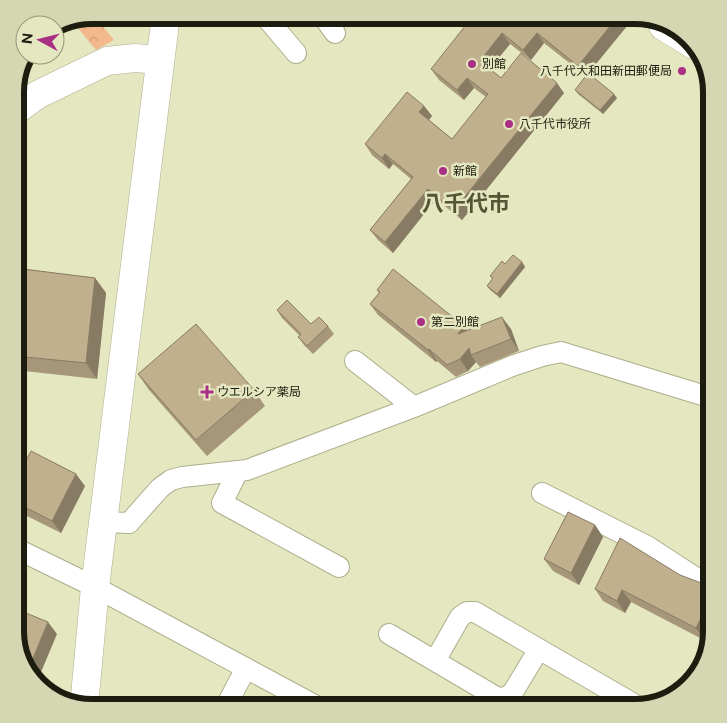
<svg xmlns="http://www.w3.org/2000/svg" width="727" height="723" font-family="'Public Sans','Noto Sans JP',sans-serif">
	<style>
		.park { fill: url(#park-crowns) }
		.lines { fill: none; stroke-linecap: round; stroke-linejoin: round }
		.street-casing { stroke: #acaf8b; stroke-width: 22 }
		.secondary-casing { stroke: #acaf8b; stroke-width: 29 }
		.street { stroke: #fff; stroke-width: 20 }
		.secondary { stroke: #fff; stroke-width: 28 }
		.wall { fill: #a6977a }
		.shaded-wall { fill: #877b63 }
		.building { fill: #c1b08e; stroke: #877b63 }
		.poi-dot { fill: #a93085; stroke: #e5e7c1; stroke-width: 2 }
		.labels { text-anchor: middle; dominant-baseline: central; stroke-width: 5; stroke-linejoin: round; paint-order: stroke }
		.poi-label { font-size: 12px; fill: #1c1d0f; stroke: #e5e7c1; text-anchor: start }
		.town-label { font-size: 22px; font-weight: bold; fill: #545535; stroke: #e5e7c1 }
		.rim { fill: none; stroke: #1c1d0f; stroke-width: 6 }
	</style>
	<defs>
		<pattern id="park-crowns" width="20" height="18" patternUnits="userSpaceOnUse" patternTransform="scale(1.25)"><rect width="20" height="18" fill="#f3b98c"/><path d="M2 6a3 3 0 1 1 6 0M12 15a3 3 0 1 1 6 0" fill="none" stroke="#d09f78"/></pattern>
	</defs>
	<rect width="100%" height="100%" fill="#e5e7c1"/>
	<!-- park -->
	<path class="park" d="M91,15H94L114,40L96,50L73,22Z"/>
	<g class="lines">
		<!-- street casing -->
		<g class="street-casing">
			<path id="street" d="M264,15L296,53
				M322,15L335,33
				M355,361L414,407
				M238,471L222,503L339,567
				M542,493L647,546L693,576L712,584
				M103,522L129,523L160,488L171,480L182,477L247,470L414,407L512,366L542,356L561,352L712,398
				M15,548L95,587L320,708
				M389,634L498,698L507,697L513,692L539,649
				M435,661L460,617L467,612H475L639,707
				M225,708L246,668"/>
		</g>
		<!-- secondary casing -->
		<g class="secondary-casing">
			<path id="secondary" d="M663,26L694,45
				M15,111L37,95L107,61L135,58L160,60
				M84,707L95,587L166,15"/>
		</g>
		<!-- street -->
		<use href="#street" class="street"/>
		<!-- secondary -->
		<use href="#secondary" class="secondary"/>
	</g>
	<!-- wall -->
	<path class="wall" d="M619,15L627,26L586,76L544,43L531,60L510,44L490,68L501,78L564,93L462,220L436,199L393,253L378,240L370,230L411,179L393,164L389,169L372,155L365,144L424,106L432,116L429,120L452,139L486,97L474,88L464,100L439,80L431,69L486,27Z
		M575,90L617,98L603,114L578,94Z
		M522,262L525,267L500,298L490,290L487,286L493,279L490,276L505,264Z
		M15,268L95,278L106,293L97,379L15,370Z
		M377,290L464,326L467,330L511,329L519,351L480,367L476,362L468,371L456,377L437,361L436,362L378,315L370,304L379,293Z
		M277,310L311,324L328,326L334,334L313,354L304,345L298,337L300,336L282,318Z
		M138,374L254,390L265,406L207,456L149,390Z
		M15,482L85,486L61,533L15,510Z
		M595,525L603,537L579,585L553,571L544,559Z
		M680,575L704,640L631,602L625,613L603,601L595,589Z"/>
	<!-- shaded-wall -->
	<path class="shaded-wall" d="M619,15L627,26L586,76L578,66Z
		M502,33L510,44L488,71L480,61Z
		M537,33L544,43L531,60L523,50Z
		M467,78L474,88L464,100L457,90Z
		M557,83L564,93L462,220L454,210Z
		M614,94L617,98L603,114L600,110Z
		M424,106L432,116L427,122L419,112Z
		M385,154L393,164L389,169L382,158Z
		M428,189L436,199L393,253L385,242Z
		M522,262L525,267L500,298L497,294Z
		M95,278L106,293L97,379L86,363Z
		M502,317L511,329L519,351L511,339Z
		M464,326L472,338L458,334Z
		M469,348L471,355L476,362L468,371L460,359Z
		M429,349L437,361L436,362L428,350Z
		M76,474L85,486L61,533L52,521Z
		M595,525L603,537L579,585L571,573Z
		M622,590L631,602L625,613L617,601Z
		M712,595V624L704,640L696,628Z
		M48,622L57,634L36,684L34,682L29,668Z"/>
	<!-- building -->
	<path class="building" d="M496,15H619L578,66L537,33L523,50L502,33L480,61L501,78L521,53L557,83L454,210L428,189L385,242L370,230L413,177L385,154L382,158L365,144L407,92L424,106L419,112L452,139L488,94L467,78L457,90L431,69L473,16L486,27Z
		M588,73L614,94L600,110L575,90Z
		M513,255L522,262L497,294L487,286L493,278L490,276L502,261L505,264Z
		M15,268L95,278L86,363L15,356Z
		M393,269L464,326L458,334L502,317L511,339L471,355L469,348L460,359L447,365L429,349L428,350L370,304L380,292L377,290Z
		M287,300L311,324L319,317L328,326L307,346L298,337L301,334L277,310Z
		M196,324L254,390L196,440L138,374Z
		M31,451L76,474L52,521L15,502V482Z
		M568,512L595,525L571,573L544,559Z
		M620,538L680,575L712,587V595L696,628L622,590L617,601L595,589Z
		M21,611L48,622L29,668L15,632V626Z"/>
	<!-- markers -->
	<g class="poi-dot">
		<circle cx="472" cy="64" r="5"/>
		<circle cx="682" cy="71" r="5"/>
		<circle cx="509" cy="124" r="5"/>
		<circle cx="443" cy="171" r="5"/>
		<circle cx="421" cy="322" r="5"/>
		<path d="M204.5 384.5h5v5h5v5h-5v5h-5v-5h-5v-5h5z"/>
	</g>
	<g class="labels">
		<!-- poi labels -->
		<g class="poi-label">
			<text x="482" y="64">別館</text>
			<text x="672" y="71" text-anchor="end">八千代大和田新田郵便局</text>
			<text x="519" y="124">八千代市役所</text>
			<text x="453" y="171">新館</text>
			<text x="431" y="322">第二別館</text>
			<text x="217" y="392">ウエルシア薬局</text>
		</g>
		<!-- town labels -->
		<g class="town-label">
			<text x="466" y="203">八千代市</text>
		</g>
	</g>
	<!-- crop -->
	<path d="M0 0H727V723H0ZM92 24H635A68 68 0 0 1 703 92V631A68 68 0 0 1 635 699H92A68 68 0 0 1 24 631V92A68 68 0 0 1 92 24Z" fill="#d5d7b3" fill-rule="evenodd"/>
	<path class="rim" d="M92 24H635A68 68 0 0 1 703 92V631A68 68 0 0 1 635 699H92A68 68 0 0 1 24 631V92A68 68 0 0 1 92 24Z"/>
	<!-- north arrow -->
	<g transform="translate(40 40) rotate(277)"><circle r="24" fill="#e5e7c1" stroke="#95967a"/>
	<path d="M0-4L9 19L0 12L-9 19Z" fill="#a93085"/>
	<text y="-8" font-size="14" font-weight="bold" text-anchor="middle" fill="#1c1d0f">N</text>
	</g>
</svg>
